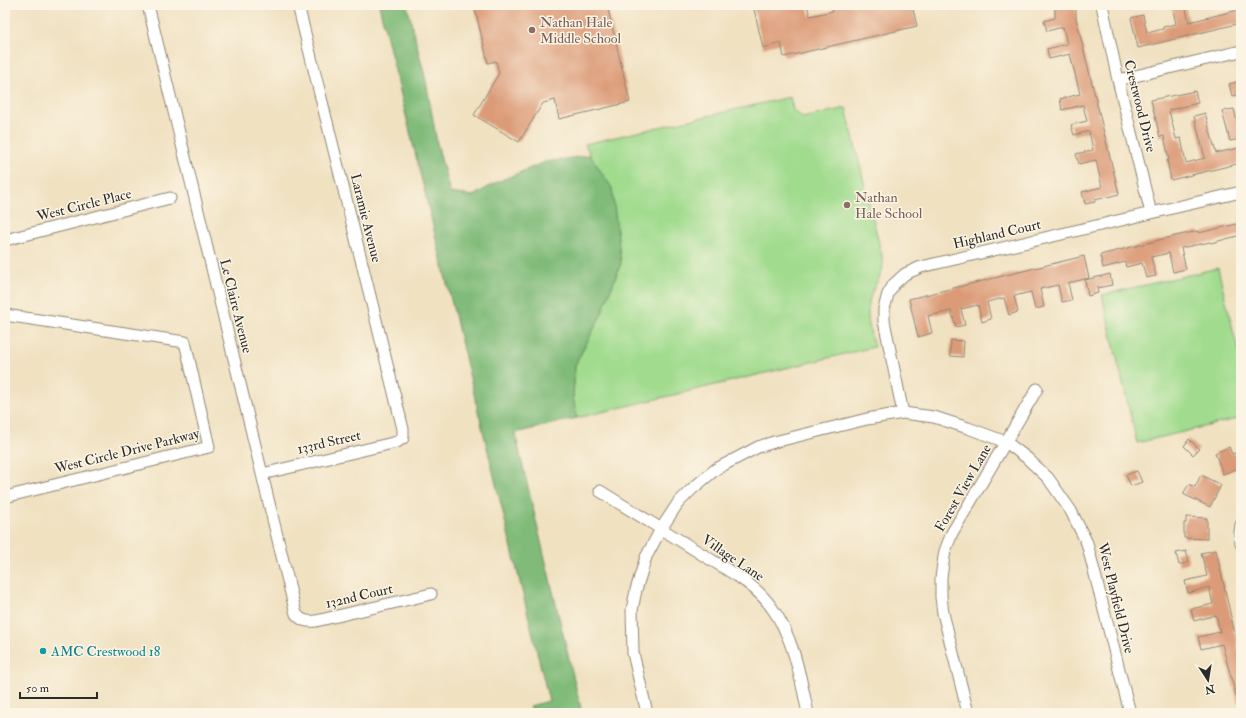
<svg xmlns="http://www.w3.org/2000/svg" width="1246" height="718" font-family="'IM FELL Double Pica',serif">
	<style>
		.green { fill: #a0db8e; stroke: #66835c }
		.forest { fill: #80bb79; stroke: #567352 }
		.building { fill: #dc9b78 }
		.lines { fill: none; stroke-linecap: round; stroke-linejoin: round }
		.minor-casing { stroke: #8e8676; stroke-width: 13 }
		.minor { stroke: #fff; stroke-width: 11 }
		.education-dot { fill: #8d6e63; stroke: #fcf5e5; stroke-width: 1.5 }
		.culture-dot { fill: #0f9aa8; stroke: #fcf5e5; stroke-width: 1.5 }
		.labels { text-anchor: middle; dominant-baseline: central; stroke-width: 3; stroke-linejoin: round; paint-order: stroke }
		.education-label { font-size: 14px; fill: #785e54; stroke: #fcf5e5; text-anchor: start }
		.street-label { font-size: 14px; fill: #2b2b2b; stroke: #fcf5e5 }
		.culture-label { font-size: 14px; fill: #0d838f; stroke: #fcf5e5; text-anchor: start }
	</style>
	<rect width="100%" height="100%" fill="#fcf5e5"/>
	<filter id="ink" filterUnits="userSpaceOnUse"><feTurbulence type="fractalNoise" baseFrequency=".025" numOctaves="2"/><feDisplacementMap in="SourceGraphic" scale="8" xChannelSelector="R" yChannelSelector="G"/><feConvolveMatrix kernelMatrix="1 2 1 2 8 2 1 2 1" color-interpolation-filters="sRGB"/></filter>
	<filter id="wash" filterUnits="userSpaceOnUse"><feTurbulence type="fractalNoise" baseFrequency=".012" numOctaves="4" result="noise"/><feDisplacementMap in="SourceGraphic" scale="16" xChannelSelector="R" yChannelSelector="G"/><feGaussianBlur stdDeviation="0.9" result="paint"/><feColorMatrix in="noise" values="0 0 0 0 0 0 0 0 0 0 0 0 0 0 0 0 0 1.4 0 .05"/><feComposite in="paint" operator="in"/></filter>
	<g filter="url(#wash)">
		<rect width="100%" height="100%" fill="#f0e1c1"/>
		<!-- green -->
		<path class="green" d="M790,97L793,110L803,118L846,108L883,260C883,265 883,271 880,276C877,283 872,290 870,298C865,315 870,331 874,347L577,418L573,397L575,365L601,315L621,263L590,155L585,144Z
			M1218,268L1241,363V418L1137,443L1102,295Z"/>
		<!-- forest -->
		<path class="forest" d="M379,5H407L426,81L437,143L450,193L473,196L497,182L545,162L590,155L612,188L621,263L601,315L575,365L573,397L577,418L515,433L582,713H532L530,706L549,701Z"/>
		<g id="blocks">
			<!-- building -->
			<path class="building" d="M474,5H607L630,102L559,119L555,100L543,103L519,142L474,115L499,73L496,61L488,63Z
				M753,5H807L810,16L833,11L832,5H912L917,26L784,57L781,43L763,48Z
				M1055,5H1076V18L1119,194L1095,200V202L1085,204L1082,192L1102,187L1096,160L1079,164L1076,154L1093,150L1089,131L1074,135L1071,125L1087,121L1083,105L1062,110L1060,99L1080,94L1070,54L1049,59L1047,49L1067,44L1063,27L1047,31L1044,21L1055,18Z
				M1172,5H1185L1189,22L1238,10L1241,23L1138,48L1131,18L1143,15L1147,33L1163,29V27L1176,24Z
				M1241,81V94L1232,96L1229,84Z
				M1195,91L1198,103L1169,110L1176,139L1181,138L1186,163L1205,158L1194,116L1205,113L1216,153L1239,148L1241,163L1171,180L1167,160H1169L1164,136L1160,137L1151,100Z
				M1234,109L1241,139L1230,141L1222,111Z
				M1241,223V235L1211,243L1210,242L1181,248L1186,269L1173,272L1169,253L1151,257L1156,276L1146,278L1142,263L1126,267L1125,262L1103,268L1100,255L1171,237L1198,231L1199,233Z
				M1084,256L1089,278L1068,283L1072,300L1062,302L1058,285L1040,289L1044,307L1035,309L1031,292L1014,296L1018,312L1009,315L1004,298L987,302L991,319L982,322L978,305L961,309L965,325L956,327L951,311L928,316L932,333L918,337L909,299Z
				M1110,274L1112,285L1097,288L1098,293L1088,296L1085,280Z
				M951,340L964,341L963,357L950,356Z
				M1189,439L1199,449L1193,455L1184,446Z
				M1229,447L1232,454L1241,451V467L1223,474L1215,453Z
				M1137,471L1142,482L1131,486L1126,475Z
				M1201,475L1221,485L1210,507L1183,494L1189,484L1195,487Z
				M1186,517L1207,518V539L1184,538V523H1186Z
				M1216,550L1241,661V703H1238L1222,644L1201,649L1198,637L1220,632L1216,615L1194,621L1191,609L1213,604L1209,587L1188,593L1185,581L1207,576L1201,553Z
				M1186,551L1189,562L1179,565L1176,553Z"/>
		</g>
	</g>
	<g filter="url(#ink)">
		<use href="#blocks" fill-opacity="0" stroke="#8e8676" stroke-width="1"/>
		<g class="lines">
			<!-- minor casing -->
			<g class="minor-casing">
				<path id="minor" d="M148,5L296,614C302,621 307,622 316,621L431,594
					M1102,5L1118,80L1151,213
					M1118,80L1241,51
					M5,240L170,198
					M5,315L185,342L209,447L5,497
					M903,413L884,321V309L888,294L894,284L905,274L921,267L1241,192
					M262,474L397,442L403,438V429L298,5
					M600,491C633,512 667,532 700,553C725,569 755,583 772,608C794,638 800,677 808,713
					M1241,525L1240,533L1241,544
					M647,713L633,653L632,610L636,590L646,557L661,529L678,503L692,489L716,469L758,447L774,442L867,419L903,413L934,417L968,428L1006,442L1027,458L1048,478L1071,511L1087,543L1130,713
					M968,713L943,613L941,597V578L943,563L945,551L952,533L1037,389"/>
			</g>
			<!-- minor -->
			<use href="#minor" class="minor"/>
		</g>
	</g>
	<!-- markers -->
	<g class="education-dot">
		<circle cx="532" cy="30" r="4"/>
		<circle cx="847" cy="205" r="4"/>
	</g>
	<circle class="culture-dot" cx="43" cy="651" r="4"/>
	<g class="labels">
		<!-- education labels -->
		<g class="education-label">
			<text x="540" y="22">Nathan Hale<tspan x="540" dy="16">Middle School</tspan></text>
			<text x="855" y="197">Nathan<tspan x="855" dy="16">Hale School</tspan></text>
		</g>
		<!-- street labels -->
		<g class="street-label">
			<text transform="translate(1140 106) rotate(76)">Crestwood Drive</text>
			<text transform="translate(84 205) rotate(-14)">West Circle Place</text>
			<text transform="translate(366 218) rotate(76)">Laramie Avenue</text>
			<text transform="translate(997 234) rotate(-13)">Highland Court</text>
			<text transform="translate(236 306) rotate(76)">Le Claire Avenue</text>
			<text transform="translate(329 442) rotate(-13)">133rd Street</text>
			<text transform="translate(127 451) rotate(-14)">West Circle Drive Parkway</text>
			<text transform="translate(963 488) rotate(-60)">Forest View Lane</text>
			<text transform="translate(733 558) rotate(34)">Village Lane</text>
			<text transform="translate(359 596) rotate(-13)">132nd Court</text>
			<text transform="translate(1116 598) rotate(76)">West Playfield Drive</text>
		</g>
		<!-- culture labels -->
		<g class="culture-label">
			<text x="51" y="651">AMC Crestwood 18</text>
		</g>
	</g>
	<!-- margin -->
	<rect width="1246" height="718" fill="none" stroke="#fcf5e5" stroke-width="20"/>
	<!-- north arrow -->
	<g transform="translate(1208 680) rotate(168)" stroke="#fcf5e5" stroke-width="3" paint-order="stroke">
	<path d="M0-3L7 15L0 10L-7 15Z" fill="#2b2b2b"/>
	<text y="-6" font-size="11" font-weight="bold" text-anchor="middle" fill="#2b2b2b">N</text>
	</g>
	<!-- scale -->
	<path d="M20 692v6h77v-6" fill="none" stroke="#2b2b2b" stroke-width="2"/>
	<text x="26" y="692" font-size="12" fill="#2b2b2b" stroke="#fcf5e5" stroke-width="3" paint-order="stroke">50 m</text>
</svg>
